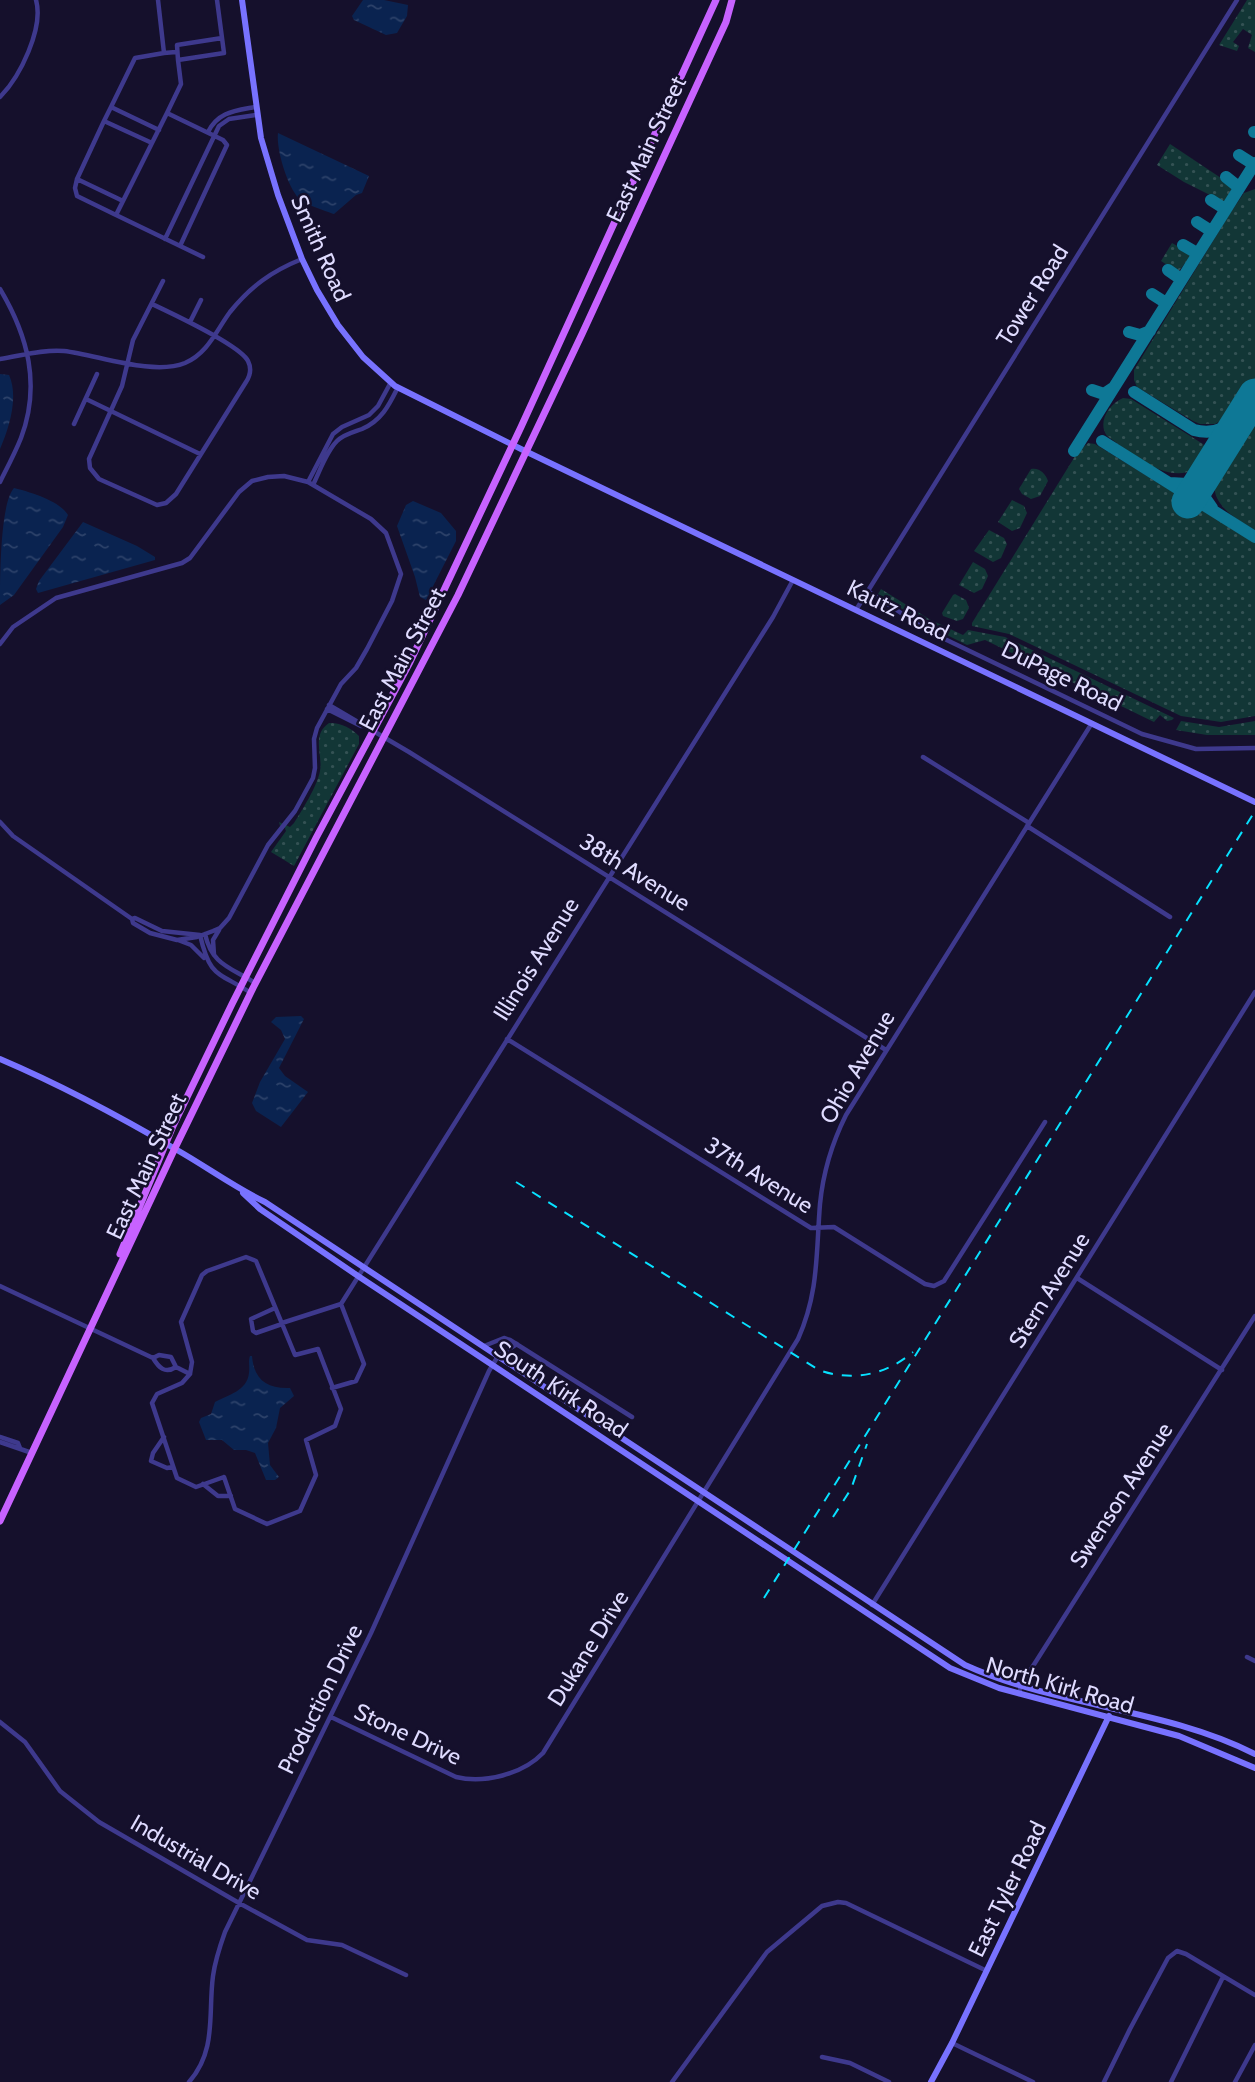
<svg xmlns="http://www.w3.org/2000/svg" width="1255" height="2082" font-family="Cabin,sans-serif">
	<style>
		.green { fill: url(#green-dots) }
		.water { fill: url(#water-ripples) }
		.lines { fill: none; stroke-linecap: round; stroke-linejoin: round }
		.taxiway { stroke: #0e7896; stroke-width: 12 }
		.runway { stroke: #0e7896; stroke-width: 33 }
		.street { stroke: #3e398d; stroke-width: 4.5 }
		.secondary { stroke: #7872ff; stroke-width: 6 }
		.primary { stroke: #c762ff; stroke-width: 7 }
		.rail { stroke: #07e1ff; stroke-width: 2; stroke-dasharray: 10 9; stroke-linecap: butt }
		.labels { text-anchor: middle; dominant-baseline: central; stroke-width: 5; stroke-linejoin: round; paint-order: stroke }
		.street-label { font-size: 23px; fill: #dfdbff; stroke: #15102c }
	</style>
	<defs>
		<pattern id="green-dots" width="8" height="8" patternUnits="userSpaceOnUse" patternTransform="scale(1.75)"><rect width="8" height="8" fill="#123636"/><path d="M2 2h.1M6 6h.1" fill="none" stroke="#345254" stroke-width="1.8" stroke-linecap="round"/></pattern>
		<pattern id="water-ripples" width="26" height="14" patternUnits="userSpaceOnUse" patternTransform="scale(1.75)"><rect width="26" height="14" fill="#0a2350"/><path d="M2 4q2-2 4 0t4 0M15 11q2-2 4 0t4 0" fill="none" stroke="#2d426a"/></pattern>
	</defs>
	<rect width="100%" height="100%" fill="#15102c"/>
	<!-- green -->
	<path class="green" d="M1247,0H1255V52L1248,48L1252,35L1243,29L1233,42L1239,46L1237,51L1219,45Z
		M1170,144L1230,184L1233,187L1224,202L1184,182L1157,165Z
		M1255,189V379L1234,413L1215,424H1200L1193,421L1137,387L1134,380V370L1229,215L1244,193Z
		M1172,243L1188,252L1191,256L1178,272L1161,261Z
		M1123,398L1131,399L1203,444L1207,452C1205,460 1202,465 1195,469C1166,485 1130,452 1107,436C1097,422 1109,404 1123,398Z
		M1255,410V530C1242,522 1224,513 1217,498C1205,474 1242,431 1255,410Z
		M1088,443L1095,444L1181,497L1179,501L1192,509L1195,506L1255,543V716L1221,722L1181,716L1009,634L972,626V623L1077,453Z
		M1031,469C1039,467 1046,474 1048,481L1040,496L1031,499L1022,494L1019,489Z
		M1012,500L1024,506L1027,513L1020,528L1012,531L998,522Z
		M989,530L1004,538L1007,544L1001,558L993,562L974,551Z
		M973,562L985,569L988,576L982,589L974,593L959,585Z
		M881,589L929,619L963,635L968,630L1005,637L1174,718L1172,720L1167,721L1160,715L1154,722L985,640L967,645L933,628L878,594Z
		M955,594L966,600L969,608L963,619L957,621L943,616L942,613L953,595Z
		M1181,721L1219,727L1255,721V735H1207L1176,730Z
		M329,723C339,722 352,728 359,736V744L294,866L271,852L286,831L284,825L280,826L279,822L290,827L294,823C302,810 317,787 320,771C323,755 311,735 329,723Z"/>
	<!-- water -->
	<path class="water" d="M363,0H384L408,5L407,16L397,33L386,35L354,20L352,16Z
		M278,133L369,176L362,193L356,195L334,214C330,213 304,203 302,202C288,190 276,150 278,133Z
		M0,374L9,375C19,397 9,428 0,449Z
		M14,488C30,492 60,501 68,515L63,527L14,595L0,605C0,580 0,503 14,488Z
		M413,501L441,513L456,531V541L426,600L420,597L415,577L397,526L406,505Z
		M83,522L137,546L155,557V560L38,593L36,589L39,581Z
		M276,1017L301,1016L304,1019L279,1068L285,1076L308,1092L281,1127L256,1111L252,1103L260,1082L285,1039L281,1030L271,1022Z
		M250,1356H252C254,1380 267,1389 290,1388L294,1396L280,1408L276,1428L268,1443L270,1465L279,1477L275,1480H266L255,1453L246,1450H234L222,1440H206L199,1422L201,1418L211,1414L215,1402C228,1395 247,1391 249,1373C250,1366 248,1362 250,1356Z"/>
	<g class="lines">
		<!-- taxiway -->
		<path class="taxiway" d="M1254,132H1255
			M1239,155L1250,162
			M1226,177L1236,185
			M1211,200L1222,207
			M1197,222L1208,229
			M1183,245L1195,252
			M1168,270L1178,277
			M1152,294L1163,301
			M1129,332L1140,335L1150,331
			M1092,390L1104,394L1113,388
			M1134,392L1194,430C1213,435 1228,429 1242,416
			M1102,441L1255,537
			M1074,451L1255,163
			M1170,483L1187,484L1204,477L1203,495L1212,508"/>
		<!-- runway -->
		<path class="runway" d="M1188,502L1255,395"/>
		<!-- street -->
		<path class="street" d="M158,0L164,53L176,52
			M217,0L224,53L178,60L177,45L222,38
			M0,97C20,77 44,28 36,0
			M111,107L104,121L152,143
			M167,113L181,84L178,60
			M104,121L77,179L123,201
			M159,130L111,107L135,58L164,53
			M208,132C218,112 234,111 255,107
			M77,179L75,188L77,196L116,215
			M165,239L219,126L229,119L256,115
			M180,246L227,145L223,140L167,113L116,215L203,257
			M0,289C28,336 41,385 21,438C15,453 7,468 0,482
			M152,304C171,313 240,345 248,361C252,369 250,376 246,382L176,494L166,503L157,505L99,479L90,468L89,459L122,386L133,340L163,281
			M190,322L201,300
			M0,359C20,356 43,349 64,351C98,355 153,376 185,363C208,353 216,331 230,312C251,286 272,271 302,259
			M86,399L200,454
			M74,424L97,374
			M308,482L333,434L342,427L369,415L378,406L391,382
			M313,485C320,471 326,452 337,441C344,434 354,432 362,429C382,420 389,405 398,387
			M868,591L928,631L1142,734L1196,749L1255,748
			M856,610L1237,0
			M0,644L13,627L56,598L182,563L190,558L239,492L252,481L268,477L284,476L308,482L371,519L386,533L401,574L392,601L367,649L356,668L341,684L317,728L314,739L315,768L313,778L295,811L268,845L229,918L220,928L213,931L197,937L177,940L150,933L133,923L132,919L13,836L0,822
			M329,705L409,752L886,1050
			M327,709L361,726H364
			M923,757L1029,823
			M1027,826L1170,917
			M132,919L135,918L162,931L200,935
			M205,934C212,965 230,967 255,983
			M200,935C210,978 217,971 251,993
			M178,940L191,945L204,958
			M214,955L213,940L219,930
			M507,1039L811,1228L834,1227L925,1284L934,1286L944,1281L1045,1122
			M1077,1278L1222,1370
			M0,1286L153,1358C159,1368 165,1374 176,1367
			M275,1308L251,1319L253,1331L256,1333L282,1324
			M282,1323L341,1304L773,617L793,580
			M484,1346L504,1338L510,1340L632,1417
			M153,1358L159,1355L171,1357L176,1367L190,1374L192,1362L181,1322L202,1275L207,1271L246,1257L256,1261L295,1355L318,1349L341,1409L335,1426L306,1440L316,1475L300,1511L267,1524L235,1509L224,1477L196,1487L177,1478L152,1403L157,1394L182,1383L190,1374
			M332,1388L356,1381L364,1364L341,1304
			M0,1437L18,1443L20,1448
			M164,1437L153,1453L151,1461L167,1468L173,1467
			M0,1442L32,1453
			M203,1484L218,1496H231
			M872,1605L1255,992
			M1247,1657L1255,1661
			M1019,1694L1021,1685L1255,1316
			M331,1717L456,1777C484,1784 523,1774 543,1753L798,1339C819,1292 816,1253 820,1204C823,1173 832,1143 846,1115L1092,723
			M0,1722L25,1742L60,1791L99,1822L239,1903L307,1940L342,1945L406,1975
			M952,2043L1033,2082
			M822,2057L850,2063L889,2082
			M189,2082C217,2051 208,2013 213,1976C215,1961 220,1946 225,1932L371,1633L489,1371L498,1356L517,1344
			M672,2082L767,1952L822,1906L838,1902L846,1903L987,1971
			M1104,2082L1130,2029L1168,1958L1177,1951L1186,1954L1255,1995
			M1171,2082L1223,1977
			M1235,2082L1255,2045"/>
		<!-- secondary -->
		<path class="secondary" d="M242,0L261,138L278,195L302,259L317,290L338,325L363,357L395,386L525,451L1255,802
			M0,1059C61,1085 119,1116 177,1150C207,1167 234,1187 265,1202L965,1665C1057,1707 1164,1708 1255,1754
			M243,1193L260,1209L358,1276L950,1668L999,1688L1179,1736L1255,1768
			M931,2082L952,2043L1109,1716"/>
		<!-- primary -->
		<path class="primary" d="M120,1254L173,1126L232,1004L316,838L410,662L521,427L716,0
			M0,1521L175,1148L253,988L458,595L582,334L726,22L732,0"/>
		<!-- rail -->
		<path class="rail" d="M516,1182L819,1370C852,1382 886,1375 913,1352
			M833,1517L851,1489L867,1444
			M764,1598L1255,811"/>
	</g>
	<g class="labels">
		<!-- street labels -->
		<g class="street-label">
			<text transform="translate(646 149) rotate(-65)">East Main Street</text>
			<text transform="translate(321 248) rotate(66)">Smith Road</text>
			<text transform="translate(1032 295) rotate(-58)">Tower Road</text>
			<text transform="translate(898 610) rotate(26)">Kautz Road</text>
			<text transform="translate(402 659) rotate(-62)">East Main Street</text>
			<text transform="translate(1062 676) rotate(26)">DuPage Road</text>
			<text transform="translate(635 872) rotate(32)">38th Avenue</text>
			<text transform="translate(536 959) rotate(-58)">Illinois Avenue</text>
			<text transform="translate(857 1067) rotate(-60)">Ohio Avenue</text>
			<text transform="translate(146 1166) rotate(-65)">East Main Street</text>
			<text transform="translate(759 1175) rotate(32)">37th Avenue</text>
			<text transform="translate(1049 1290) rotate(-58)">Stern Avenue</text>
			<text transform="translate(561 1389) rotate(34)">South Kirk Road</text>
			<text transform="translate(1121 1495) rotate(-57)">Swenson Avenue</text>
			<text transform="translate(588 1648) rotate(-58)">Dukane Drive</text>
			<text transform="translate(1060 1685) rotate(16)">North Kirk Road</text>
			<text transform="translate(320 1699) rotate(-64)">Production Drive</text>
			<text transform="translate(408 1734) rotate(25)">Stone Drive</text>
			<text transform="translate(196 1857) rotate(30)">Industrial Drive</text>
			<text transform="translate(1007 1889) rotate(-64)">East Tyler Road</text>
		</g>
	</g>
</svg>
